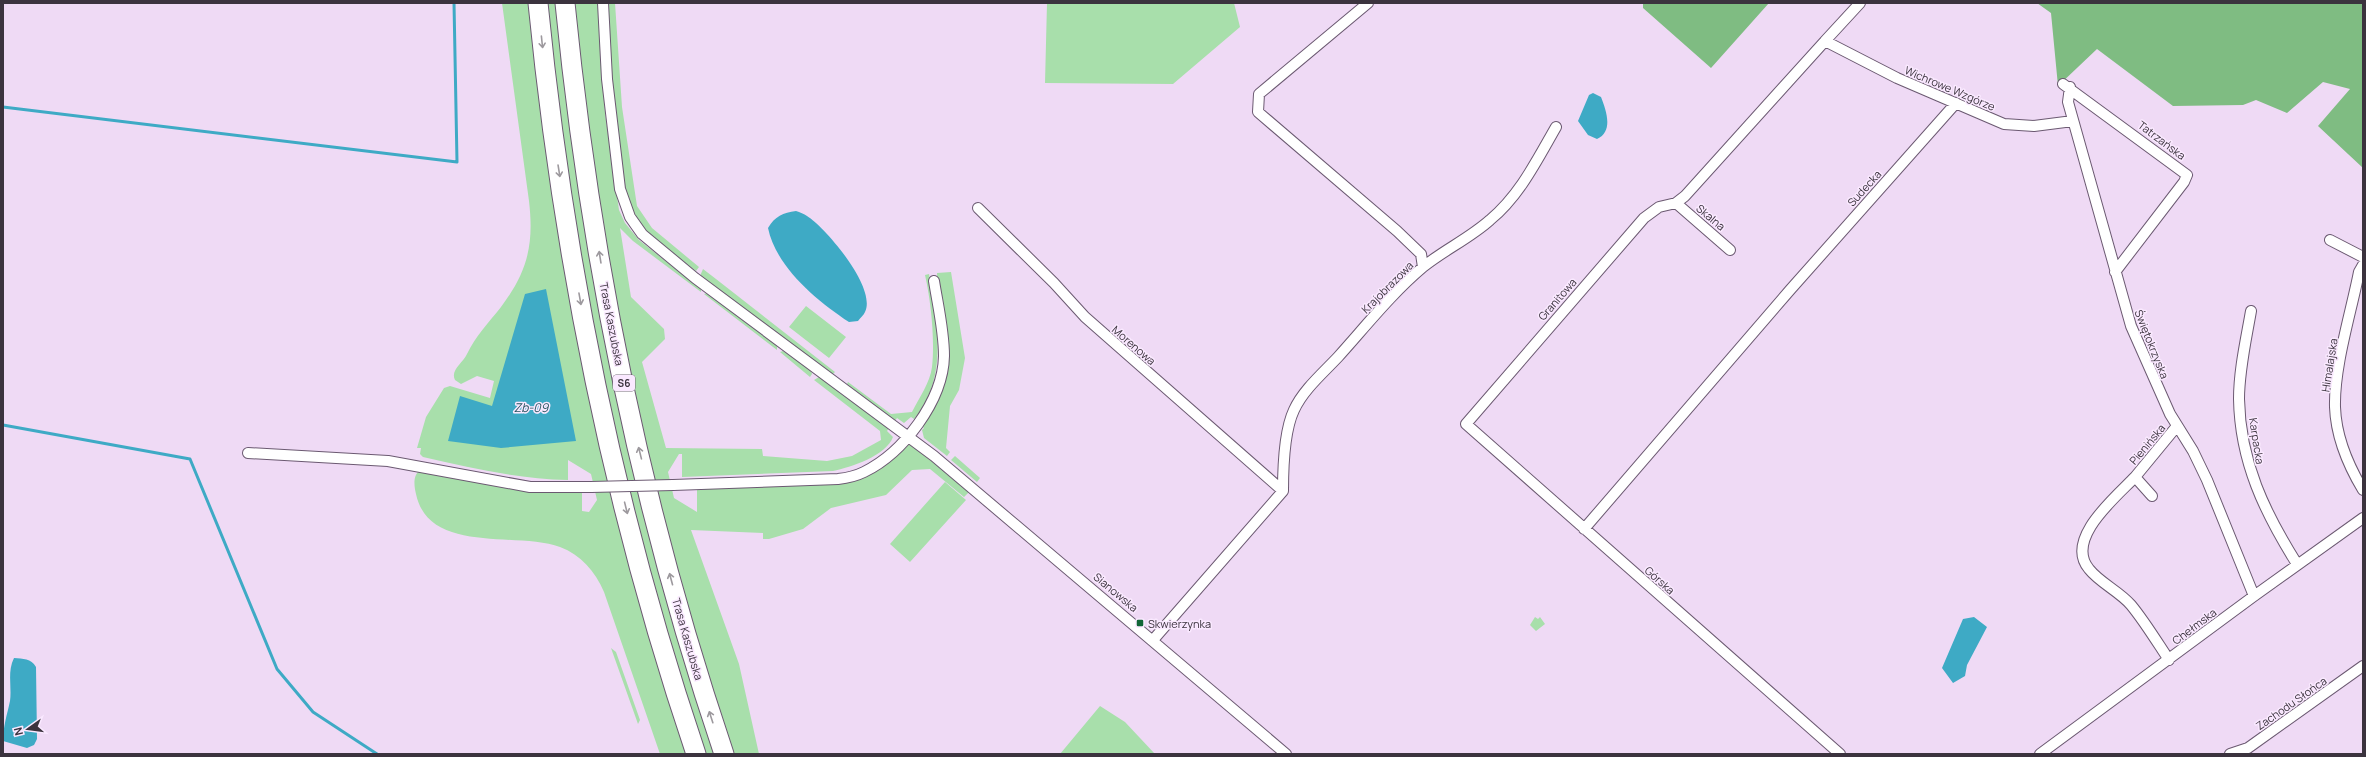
<svg xmlns="http://www.w3.org/2000/svg" width="2366" height="757" font-family="Manrope,sans-serif">
	<style>
		.green { fill: #a8dfab }
		.forest { fill: #7fbc82 }
		.water { fill: #3eaac5 }
		.lines { fill: none; stroke-linecap: round; stroke-linejoin: round }
		.stream { stroke: #3eaac5; stroke-width: 3 }
		.street-casing { stroke: #6b5971; stroke-width: 12 }
		.highway-casing { stroke: #6b5971; stroke-width: 21 }
		.street { stroke: #fff; stroke-width: 10 }
		.highway { stroke: #fff; stroke-width: 19 }
		.street-bridge-casing { stroke: #6b5971; stroke-width: 12; stroke-linecap: butt }
		.street-bridge { stroke: #fff; stroke-width: 10 }
		.oneway { stroke: #9d999e }
		.poi-dot { fill: #116637; stroke: #fae9ff; stroke-width: 1.5 }
		.labels { text-anchor: middle; dominant-baseline: central; stroke-width: 3; stroke-linejoin: round; paint-order: stroke }
		.shield { fill: #fae9ff; stroke: #746a78; stroke-width: 1 }
		.shield-label { font-size: 10px; font-weight: bold; fill: #3b333e }
		.street-label { font-size: 11px; fill: #3b333e; stroke: #fae9ff }
		.poi-label { font-size: 11px; fill: #3b333e; stroke: #fae9ff; text-anchor: start }
		.water-label { font-size: 12px; font-style: italic; fill: #25525e; stroke: #fae9ff }
	</style>
	<rect width="100%" height="100%" fill="#efdaf5"/>
	<!-- green -->
	<path class="green" d="M502,3H528L555,214L686,754H660L604,592C595,571 581,555 560,547C517,531 429,555 416,494C414,486 413,476 419,471L517,489L582,492V511L589,512L597,500L591,474L568,460V480C518,479 472,468 423,457L420,454L421,448H417L426,417L444,388L450,386L490,398L494,381L477,376L461,384L455,380C450,370 463,363 467,354C475,337 489,322 501,307C528,271 534,244 529,201Z
		M542,3H558L574,140L717,754H701L660,621L594,349Z
		M572,3H599L605,113L619,210L625,223L639,240L701,289V292L633,241L620,228L631,297L664,329L665,339L642,362L666,448L762,449L763,456L827,461L852,456L881,440L880,431L814,380L819,377L889,428L887,431L893,437C886,456 851,467 833,471L682,477V454H679L668,472L674,498L697,512V488L830,484L909,444L913,445L970,491L964,497L930,469L912,470L886,495L831,508L803,529L769,539H763V533L691,530L739,664L759,754H732L696,640L647,453L609,273Z
		M606,3H615L622,107L637,206L652,228L699,267L696,271L645,233L626,201L613,113Z
		M1047,3H1234L1240,27L1173,84L1045,83Z
		M703,269L716,279L835,372L832,375L700,276Z
		M951,272L965,358L959,390L950,406L946,448L950,452L947,456L924,438L922,430L924,428L921,425L941,389L937,273Z
		M929,274C937,325 949,376 914,419L911,417L904,423L897,418L894,422L847,384L848,382L891,414L912,412C919,398 930,383 932,367C935,340 931,301 925,275Z
		M707,293L777,345V350L704,294Z
		M806,306L846,337L829,358L789,327Z
		M783,351L811,370L812,374L810,377L780,352Z
		M955,456L980,478L977,482L951,460Z
		M945,482L966,500L910,562L890,544Z
		M1535,617L1538,619L1540,617L1545,624L1536,631L1530,625Z
		M611,648L616,652L640,720L638,724Z
		M1100,706L1125,722L1155,754H1060Z"/>
	<!-- forest -->
	<path class="forest" d="M1643,3H1769L1711,68L1643,8Z
		M2037,3H2363V168L2318,126L2350,89L2323,82L2287,113L2256,100L2243,105L2173,106L2097,49L2058,86L2051,13Z"/>
	<!-- water -->
	<path class="water" d="M1593,93L1601,97C1606,110 1614,131 1597,139L1588,135L1578,121L1589,95Z
		M796,211C800,212 804,214 807,216C826,228 877,288 865,312C864,315 860,318 858,321L849,322C817,301 776,267 768,228C775,216 783,213 796,211Z
		M546,289L576,441L501,448L448,441L460,396L492,406L525,294Z
		M1974,617L1987,627L1967,665L1965,676L1953,683L1942,668L1963,619Z
		M14,658C23,659 31,658 36,667L37,739L34,745L27,748L3,741C3,727 7,715 10,701C12,687 7,672 14,658Z"/>
	<g class="lines">
		<!-- stream -->
		<path class="stream" d="M3,107L457,162L454,3
			M3,425L190,459L277,669L313,712L377,754"/>
		<!-- street casing -->
		<g class="street-casing">
			<path id="street" d="M603,3L607,79L620,189L630,217L642,234L695,278L934,456L1286,754
				M1368,3L1259,94L1258,112L1397,231L1421,254L1423,267
				M1825,41L1860,3
				M2063,84L2187,175L2184,182L2115,272
				M2070,87L2068,102L2131,326L2170,414L2193,451L2207,480L2254,596
				M1676,203L1730,250
				M978,208L1054,283L1085,317L1283,491
				M2330,240L2363,257
				M2363,265L2359,272C2351,313 2334,366 2335,407C2336,436 2348,465 2363,490
				M2251,311C2246,340 2239,370 2239,399C2240,462 2265,513 2297,564
				M248,453L388,461L530,487H591
				M2135,477L2177,426
				M673,485L838,479C847,478 856,476 864,472C903,453 943,401 944,356C944,331 938,306 934,281
				M1283,491C1283,468 1284,431 1294,410C1303,390 1323,373 1338,357C1366,326 1391,294 1423,267C1444,250 1470,238 1490,220C1520,195 1537,160 1556,127
				M2152,496L2135,477C2116,497 2064,539 2089,569C2100,583 2119,591 2131,605C2145,622 2157,642 2169,660
				M1584,529L1790,290L1956,103
				M1153,640L1283,491
				M1840,754L1466,424L1644,218L1659,207L1676,203L1685,196L1825,41L1897,78L2004,124L2034,126L2073,121
				M2040,754L2254,596L2363,518
				M2230,754L2248,748L2363,666"/>
		</g>
		<!-- highway casing -->
		<g class="highway-casing">
			<path id="highway" d="M538,3C563,257 614,512 696,754
				M565,3C590,257 642,512 724,754"/>
		</g>
		<!-- street -->
		<use href="#street" class="street"/>
		<!-- highway -->
		<use href="#highway" class="highway"/>
		<!-- street-bridge casing -->
		<g class="street-bridge-casing">
			<path id="street-bridge" d="M591,487L673,485"/>
		</g>
		<!-- street-bridge -->
		<use href="#street-bridge" class="street-bridge"/>
	</g>
	<!-- one-way arrows -->
	<defs><path id="oneway-shaft" d="M-6 0H5M1.5-3L5.5 0L1.5 3" fill="none" stroke-width="1.6" stroke-linecap="round" stroke-linejoin="round"/></defs>
	<g class="oneway">
		<use href="#oneway-shaft" transform="translate(542 42) rotate(84)"/>
		<use href="#oneway-shaft" transform="translate(559 171) rotate(81)"/>
		<use href="#oneway-shaft" transform="translate(600 257) rotate(-99)"/>
		<use href="#oneway-shaft" transform="translate(580 299) rotate(80)"/>
		<use href="#oneway-shaft" transform="translate(640 453) rotate(-104)"/>
		<use href="#oneway-shaft" transform="translate(626 508) rotate(76)"/>
		<use href="#oneway-shaft" transform="translate(671 579) rotate(-105)"/>
		<use href="#oneway-shaft" transform="translate(711 717) rotate(-108)"/>
	</g>
	<!-- markers -->
	<rect class="poi-dot" x="1136" y="619" width="8" height="8" rx="2"/>
	<g class="labels">
		<!-- shield labels -->
		<rect class="shield" x="613" y="375" width="22" height="16" rx="3"/>
		<g class="shield-label">
			<text x="624" y="383">S6</text>
		</g>
		<!-- street labels -->
		<g class="street-label">
			<text transform="translate(1950 88) rotate(23)">Wichrowe Wzgórze</text>
			<text transform="translate(2162 140) rotate(37)">Tatrzańska</text>
			<text transform="translate(1864 188) rotate(-48)">Sudecka</text>
			<text transform="translate(1711 217) rotate(40)">Skalna</text>
			<text transform="translate(1387 287) rotate(-45)">Krajobrazowa</text>
			<text transform="translate(1557 299) rotate(-49)">Granitowa</text>
			<text transform="translate(612 324) rotate(79)">Trasa Kaszubska</text>
			<text transform="translate(2152 344) rotate(68)">Świętokrzyska</text>
			<text transform="translate(1134 345) rotate(41)">Morenowa</text>
			<text transform="translate(2329 365) rotate(-81)">Himalajska</text>
			<text transform="translate(2257 441) rotate(81)">Karpacka</text>
			<text transform="translate(2147 444) rotate(-50)">Pienińska</text>
			<text transform="translate(1660 580) rotate(42)">Górska</text>
			<text transform="translate(1116 592) rotate(40)">Sianowska</text>
			<text transform="translate(2194 626) rotate(-37)">Chełmska</text>
			<text transform="translate(688 639) rotate(74)">Trasa Kaszubska</text>
			<text transform="translate(2291 703) rotate(-35)">Zachodu Słońca</text>
		</g>
		<!-- poi labels -->
		<g class="poi-label">
			<text x="1148" y="623">Skwierzynka</text>
		</g>
		<!-- water labels -->
		<g class="water-label">
			<text x="531" y="407">Zb-09</text>
		</g>
	</g>
	<!-- border -->
	<rect width="2366" height="757" fill="none" stroke="#3b333e" stroke-width="8"/>
	<!-- north arrow -->
	<g transform="translate(28 729) rotate(256)" stroke="#fae9ff" stroke-width="3" paint-order="stroke">
	<path d="M0-3L7 15L0 10L-7 15Z" fill="#3b333e"/>
	<text y="-6" font-size="11" font-weight="bold" text-anchor="middle" fill="#3b333e">N</text>
	</g>
</svg>
